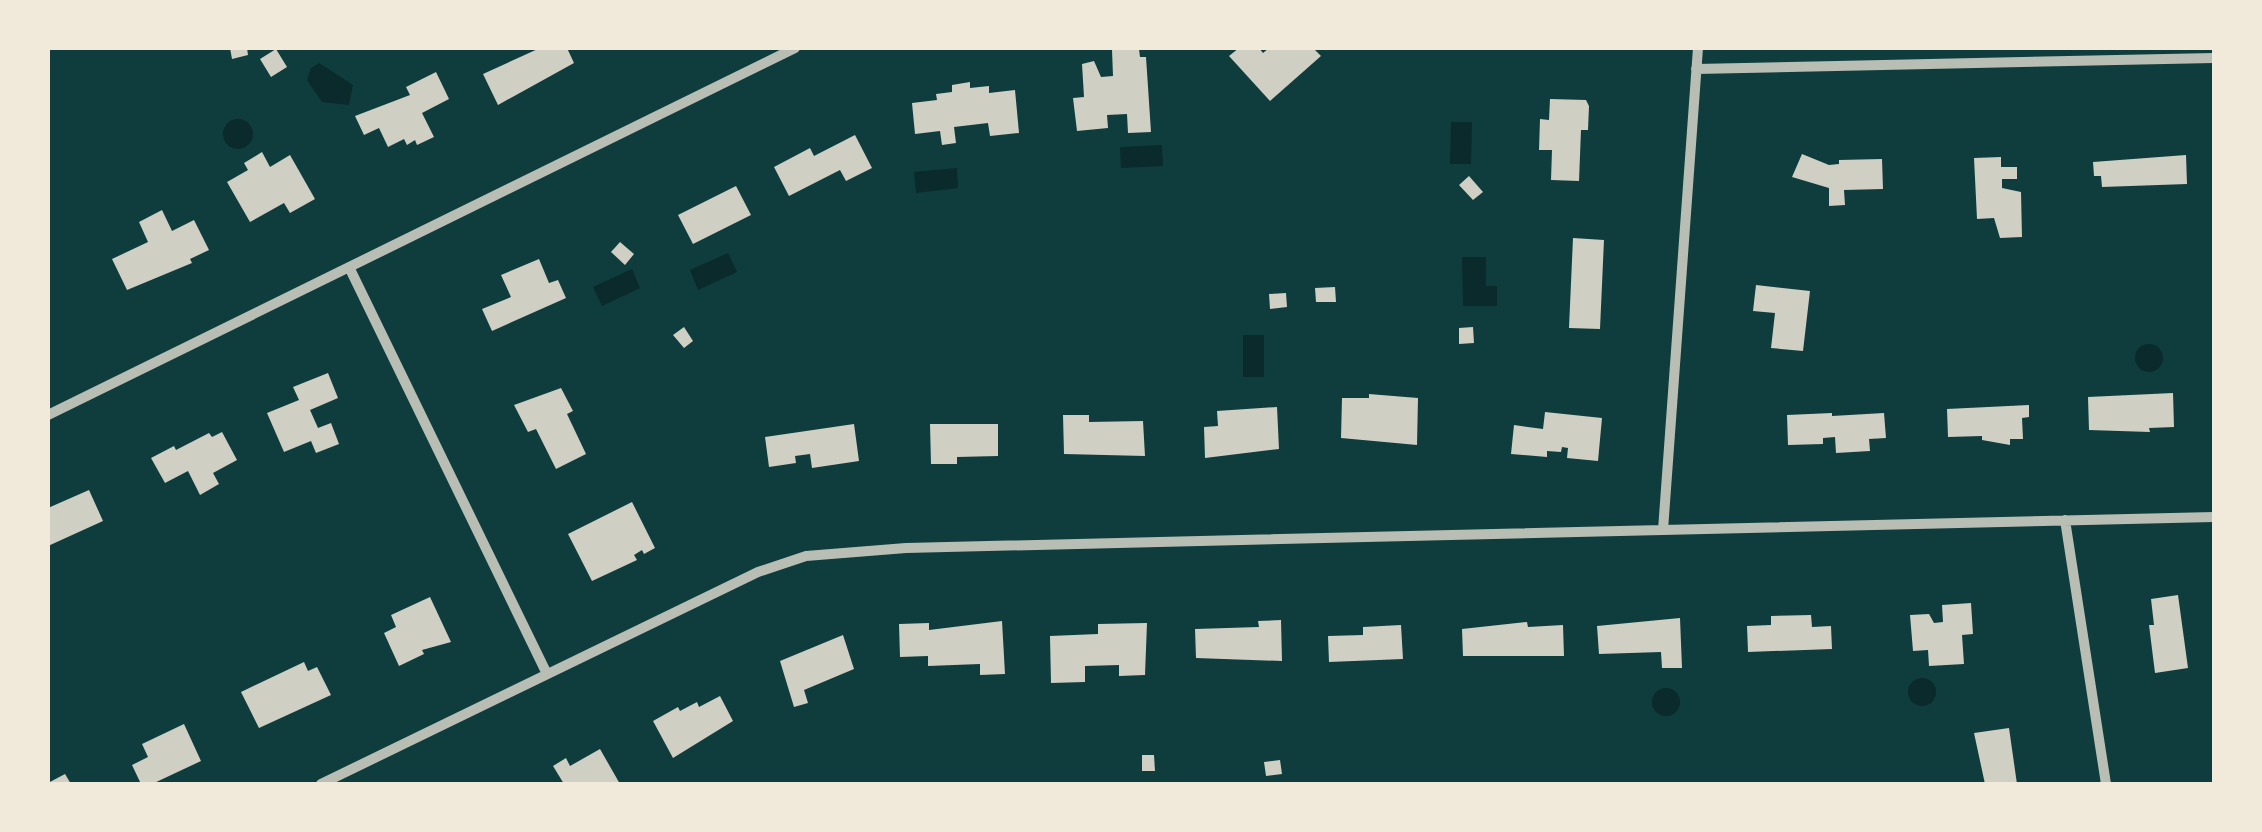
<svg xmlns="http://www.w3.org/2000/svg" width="2262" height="832" font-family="'Varela Round',sans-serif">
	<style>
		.water { fill: #0a2a2b }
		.building { fill: #cfcfc3 }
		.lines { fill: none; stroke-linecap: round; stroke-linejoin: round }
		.minor { stroke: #b8beb3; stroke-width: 10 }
	</style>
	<rect width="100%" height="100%" fill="#0f3d3e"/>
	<!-- water -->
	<path class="water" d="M319,63L353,85L349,105L322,102L307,80L311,68Z
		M223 134a15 15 0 1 1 30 0a15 15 0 1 1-30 0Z
		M1451,122H1472L1471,164H1450Z
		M1162,145L1163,166L1121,168L1120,147Z
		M957,168L958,188L916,193L914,172Z
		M728,253L737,272L698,290L690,270Z
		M1462,257H1486V286H1497V306H1463Z
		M632,269L640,288L602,306L593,287Z
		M1243,335H1264V377H1243Z
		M2135 358a14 14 0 1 1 28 0a14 14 0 1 1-28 0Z
		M1908 692a14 14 0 1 1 28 0a14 14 0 1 1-28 0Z
		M1652 702a14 14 0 1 1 28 0a14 14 0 1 1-28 0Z"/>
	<!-- building -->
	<path class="building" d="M230,48H247L248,55L232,59Z
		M540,48H567L574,63L498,105L483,74Z
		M1239,48H1259L1263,53L1269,48H1313L1321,56L1270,101L1229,56Z
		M276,49L287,67L271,77L260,59Z
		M1139,49L1140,57H1146L1151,132L1128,133L1127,114L1107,115L1108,128L1077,131L1073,98L1084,97L1082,64L1094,61L1101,77L1113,76L1112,50Z
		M436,72L449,99L422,113L434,137L417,145L415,140L407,145L404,139L388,147L379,128L364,135L355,116L410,95L406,87Z
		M970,82V88L989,86V93L1015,90L1019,133L990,136L988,123L954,127L956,143L942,145L940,131L915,134L912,103L937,100L936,94L952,92V85Z
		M1550,99L1586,100L1589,106L1588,130H1581L1579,181L1551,180L1552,150H1539L1540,119L1549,120Z
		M855,135L872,168L846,181L840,170L789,196L774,167L810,148L814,156Z
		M262,152L270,167L290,155L315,199L290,213L284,203L250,222L227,182L248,170L244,163Z
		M1802,154L1829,165L1839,164V160L1882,159L1883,189L1844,190L1845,205L1829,206V188L1792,177Z
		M2186,155L2187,184L2102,187L2101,176H2094L2093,162Z
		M2001,157V167H2017V179H2002V188L2021,192L2022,237L2000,238L1994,218L1977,219L1974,158Z
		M1469,176L1483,192L1473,200L1459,185Z
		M736,186L751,215L693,244L678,215Z
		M162,210L172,231L194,220L209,250L190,259L192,263L127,290L112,259L148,242L139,222Z
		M1573,238L1604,240L1600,329L1569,328Z
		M620,242L634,254L625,265L611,252Z
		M539,259L549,283L558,280L566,298L492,331L482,309L511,297L501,275Z
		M1756,285L1810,291L1803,351L1771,348L1775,313L1753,311Z
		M1335,287L1336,302H1316L1315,288Z
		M1286,293L1287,307L1270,309L1269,294Z
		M684,327L693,341L684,348L673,335Z
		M1473,327L1474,343L1459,344V328Z
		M328,373L338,398L310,410L318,428L331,423L339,444L316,453L311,441L284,452L267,413L299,400L293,387Z
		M561,388L573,411L567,414L586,454L556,469L536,429L528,432L514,405Z
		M2173,393L2174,427L2149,428L2150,432L2089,430L2088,397Z
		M1369,394L1418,398L1417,445L1341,438L1342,398H1369Z
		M2029,405V417L2022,418L2023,439H2010V445L1982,440V436L1948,437L1947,409Z
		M1277,407L1279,449L1205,458L1204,427L1218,426L1217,411Z
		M1545,412L1602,418L1598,461L1567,458L1568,448L1562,447L1561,452L1547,451V457L1511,454L1514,425L1543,429Z
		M1832,413V416L1884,413L1886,438L1869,439L1870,451L1836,453L1835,437L1823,438V444L1788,445L1787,415Z
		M1063,415H1089V422L1143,421L1145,456L1064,454Z
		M854,424L859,461L812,468L810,454L795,456L796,463L769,467L765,437Z
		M930,424H998V456L957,457V464H931Z
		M222,432L237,460L213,473L219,484L200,495L188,471L165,483L151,458L174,446L176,450L209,433L212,437Z
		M89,490L103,521L48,546V508Z
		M632,502L655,548L644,554L642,550L634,555L637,560L592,581L568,534Z
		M2178,595L2188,668L2155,673L2149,625H2154L2151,599Z
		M430,597L451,642L422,650L424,654L399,666L384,633L396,627L391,615Z
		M1971,603L1973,634L1962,635L1964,664L1929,666L1928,650L1913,651L1910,615L1929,614L1934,623L1943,622L1942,605Z
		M1811,615L1812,627L1831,626L1832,649L1748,652L1747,626L1771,625V616Z
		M1680,618L1682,668H1662L1661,652L1599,654L1597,626Z
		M1281,620L1282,661L1196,658L1195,629L1259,627L1258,621Z
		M1002,621L1005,674L980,675V664L928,666V656L900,657L899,624L929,623V630Z
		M1527,622L1528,627L1563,625L1564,656H1463L1462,629Z
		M1147,623L1145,675L1119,676V665L1085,666V682L1051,683L1050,636L1098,634V624Z
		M1401,625L1403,659L1329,662L1328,636L1363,635V627Z
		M843,635L854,669L804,690L808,703L794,707L780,661Z
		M304,662L308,671L317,667L331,695L259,728L241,692Z
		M720,696L733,721L673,758L653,721L678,707L680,711L697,702L699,707Z
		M184,724L201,761L152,784H141L132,765L148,757L142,744Z
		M2009,728L2017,784H1985L1974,733Z
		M600,749L620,784H564L553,766L566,758L570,766Z
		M1142,755H1154L1155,771H1142Z
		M1280,760L1282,774L1266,776L1264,762Z
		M65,774L71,784H48V783Z"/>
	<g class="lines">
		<!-- minor -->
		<path class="minor" d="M1696,69L2214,58
			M350,269L547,674
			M48,415L795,48
			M2065,520L2106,784
			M1663,530L1698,48
			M321,784L758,572L806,556L906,548L2214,517"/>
	</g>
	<!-- border -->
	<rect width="2262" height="832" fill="none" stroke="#f1e9da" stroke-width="100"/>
</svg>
